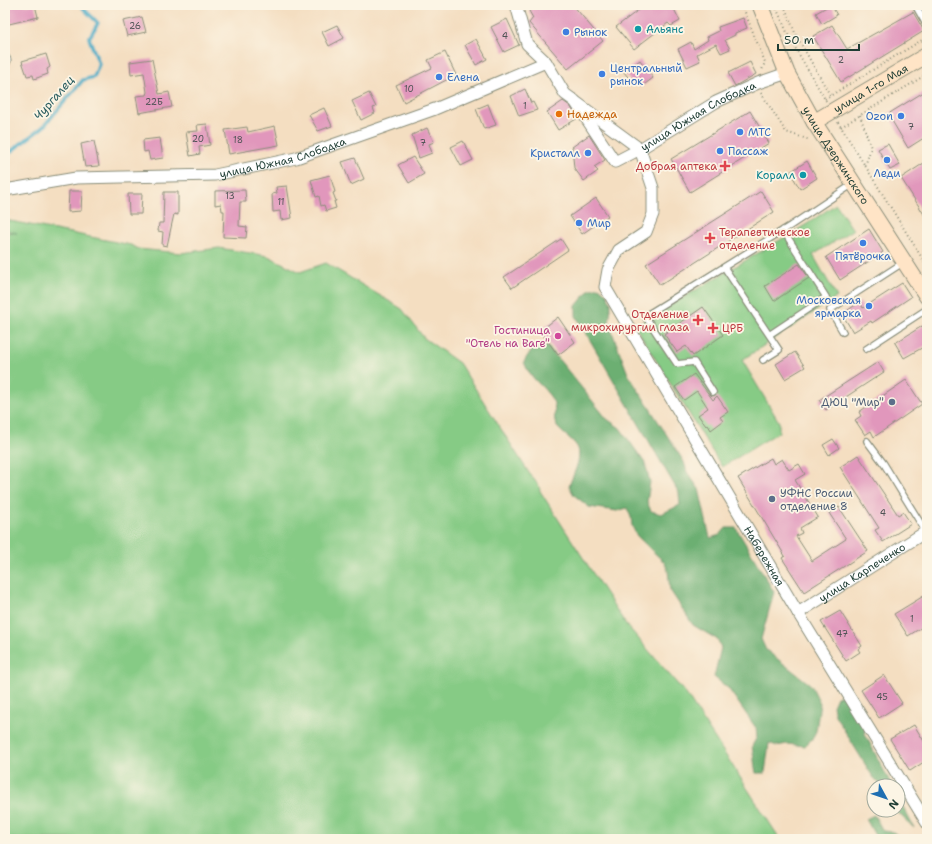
<svg xmlns="http://www.w3.org/2000/svg" width="932" height="844" font-family="'Shantell Sans',sans-serif">
	<style>
		.green { fill: #86cb85; stroke: #52845c }
		.forest { fill: #6caf72; stroke: #467653 }
		.lines { fill: none; stroke-linecap: round; stroke-linejoin: round }
		.stream { stroke: #45a9c5; stroke-width: 3.5 }
		.building { fill: #e197bc }
		.lane-casing { stroke: #8a8e7a; stroke-width: 8 }
		.street-casing { stroke: #8a8e7a; stroke-width: 13 }
		.secondary-casing { stroke: #8a8e7a; stroke-width: 17 }
		.path { stroke: #8a8e7a; stroke-width: 2; stroke-dasharray: 1 3; stroke-linecap: butt }
		.lane { stroke: #fff; stroke-width: 5.5 }
		.street { stroke: #fff; stroke-width: 11 }
		.secondary { stroke: #ffe4c6; stroke-width: 15 }
		.culture-dot { fill: #0f9aa8; stroke: #fcf5e5; stroke-width: 1.5 }
		.shop-dot { fill: #3f7fe0; stroke: #fcf5e5; stroke-width: 1.5 }
		.food-dot { fill: #e8710a; stroke: #fcf5e5; stroke-width: 1.5 }
		.health-dot { fill: #e0444e; stroke: #fcf5e5; stroke-width: 1.5 }
		.hotel-dot { fill: #d1479c; stroke: #fcf5e5; stroke-width: 1.5 }
		.service-dot { fill: #5c6f8a; stroke: #fcf5e5; stroke-width: 1.5 }
		.labels { text-anchor: middle; dominant-baseline: central; stroke-width: 3.5; stroke-linejoin: round; paint-order: stroke }
		.number-label { font-size: 9px; fill: #505456 }
		.culture-label { font-size: 11px; fill: #0d838f; stroke: #fcf5e5; text-anchor: start }
		.shop-label { font-size: 11px; fill: #366cbe; stroke: #fcf5e5; text-anchor: start }
		.street-label { font-size: 11px; fill: #1f3d34; stroke: #fcf5e5 }
		.food-label { font-size: 11px; fill: #c56008; stroke: #fcf5e5; text-anchor: start }
		.health-label { font-size: 11px; fill: #be3a42; stroke: #fcf5e5; text-anchor: end }
		.hotel-label { font-size: 11px; fill: #b23c85; stroke: #fcf5e5; text-anchor: end }
		.service-label { font-size: 11px; fill: #4e5e75; stroke: #fcf5e5; text-anchor: end }
		.water-label { font-size: 12px; font-style: italic; fill: #2a5d60; stroke: #fcf5e5 }
	</style>
	<rect width="100%" height="100%" fill="#fcf5e5"/>
	<filter id="ink" filterUnits="userSpaceOnUse"><feTurbulence type="fractalNoise" baseFrequency=".025" numOctaves="2"/><feDisplacementMap in="SourceGraphic" scale="8" xChannelSelector="R" yChannelSelector="G"/><feConvolveMatrix kernelMatrix="1 2 1 2 8 2 1 2 1" color-interpolation-filters="sRGB"/></filter>
	<filter id="wash" filterUnits="userSpaceOnUse"><feTurbulence type="fractalNoise" baseFrequency=".012" numOctaves="4" result="noise"/><feDisplacementMap in="SourceGraphic" scale="16" xChannelSelector="R" yChannelSelector="G"/><feGaussianBlur stdDeviation="0.9" result="paint"/><feColorMatrix in="noise" values="0 0 0 0 0 0 0 0 0 0 0 0 0 0 0 0 0 1.4 0 .05"/><feComposite in="paint" operator="in"/></filter>
	<g filter="url(#wash)">
		<rect width="100%" height="100%" fill="#f4dec1"/>
		<!-- green -->
		<path class="green" d="M836,204L853,230L813,255L837,297L742,360L779,422V432L722,467L635,326L807,224Z
			M5,220L131,245L138,249L181,253L219,248L268,256L300,272L326,263L402,309L424,338L459,363L529,473L539,486L540,491L625,623L686,694L780,839H5V232L17,233L6,230Z"/>
		<!-- forest -->
		<path class="forest" d="M599,287L607,294L611,304L609,324L628,374L684,462L687,472L699,489L710,538L720,535L726,528H736L774,592L761,639L766,650L811,685L820,703L816,731L812,739L805,746L787,744L777,746L769,743L765,773H756C754,764 754,755 752,746L757,737L756,728L728,688L714,677L721,648L718,640L693,625L670,590L668,570L664,562L637,536L632,526L631,517L627,508L617,511L589,507L574,495L569,486C573,475 584,455 576,445C571,438 563,434 558,428C551,419 558,408 552,399C543,385 530,379 524,362C531,350 533,346 547,345L607,419L620,428L645,463L650,482L647,502L651,511L661,514L680,505L679,493L576,316V306L589,290Z
			M845,694L864,714L865,734L892,786H882L873,777L835,715L833,706L837,697Z
			M898,797L914,828L895,810H898Z
			M874,815L883,831L893,832L900,837V839H877L866,819Z"/>
		<g class="lines">
			<!-- stream -->
			<path class="stream" d="M5,158L10,152L43,127L83,80L94,77L99,64L89,38L98,23L83,8V5"/>
		</g>
		<g id="blocks">
			<!-- building -->
			<path class="building" d="M13,5H35L38,17L5,25V7Z
				M536,5H573L603,41L568,69L529,23L533,18L529,11Z
				M645,5H672L680,21L671,26L668,23L634,49L616,27Z
				M830,5H831L837,15L822,24L816,13Z
				M913,12L924,31L841,82L813,36L832,25L847,49Z
				M142,17L146,32L127,36L123,21Z
				M743,18L747,28L735,33V35L725,40L730,49L721,53L716,44L697,54L700,61L687,67L678,49L691,42L694,49L708,40L707,37L719,31L718,27Z
				M507,19L519,45L504,52L491,27Z
				M337,25L344,38L329,46L322,32Z
				M476,39L487,59L476,65L465,45Z
				M445,52L456,75L404,102L396,85L432,68L428,60Z
				M46,54L50,67L47,69L48,74L34,79L33,75L27,76L22,61Z
				M152,59L159,94L169,92L172,107L139,113L136,96L146,95L147,92L144,73L131,75L130,62Z
				M640,60L653,78L641,87L637,82L634,85L624,72Z
				M750,62L756,74L735,86L728,73Z
				M525,89L531,103L533,102L537,110L519,116L511,96Z
				M927,90V136L908,148L888,114Z
				M369,93L376,107L373,108L375,113L361,120L352,101Z
				M563,101L570,106L578,118L558,130L547,112Z
				M488,104L496,125L484,129L476,109Z
				M324,108L332,126L318,131L309,115Z
				M750,111L769,143L690,192L671,159Z
				M207,124L210,145L199,147L200,154L190,156L186,132L198,131L197,125Z
				M275,126L279,145L229,154L225,130L247,127L248,132Z
				M427,128L434,142L429,144L432,153L419,158L412,135Z
				M589,135L605,160L594,167L598,171L584,181L574,168L572,147Z
				M160,138L163,158L150,160L148,151L144,152L143,140Z
				M94,141L99,166L85,167L81,144Z
				M463,141L473,160L461,166L451,147Z
				M888,144L900,165L890,170L878,149Z
				M413,157L424,174L409,183L398,165Z
				M355,158L364,179L351,185L342,162Z
				M807,161L817,178L800,189L790,172Z
				M927,161V219L901,178Z
				M330,175L335,192L333,193L336,201H334L336,208L326,211L324,205L321,206L319,196L316,197L311,180Z
				M287,186L292,218L281,220L280,211L273,212L272,194L277,193L276,187Z
				M245,190L246,202H240L239,226L247,227L246,238L223,237L224,211H222L221,204L215,205V191Z
				M69,191H82L81,211L68,212Z
				M761,191L774,212L660,285L646,264Z
				M164,192H178V215L174,214L167,246L162,245L163,232L158,231L159,223H163Z
				M128,194H142L141,214H129Z
				M596,198L608,216L582,234L570,216Z
				M869,229L883,252L840,280L826,257Z
				M561,239L568,250L512,288L504,277Z
				M799,264L809,278L774,301L765,286Z
				M902,283L911,297L872,323L871,321L853,332L842,314L860,302L863,308Z
				M703,307L723,335L693,356L686,346L677,352L664,334Z
				M558,317L575,342L558,355L540,331Z
				M927,323V345L904,358L895,343Z
				M795,352L805,367L785,379L776,364Z
				M878,362L884,372L826,410L819,400Z
				M694,374L713,400L717,396L728,412L720,417L723,421L711,430L708,425L706,426L698,415L708,408L697,391L684,400L675,387Z
				M906,380L922,404L874,437L871,431L865,435L855,420L861,416L859,412Z
				M833,439L839,448L829,455L823,445Z
				M858,455L898,515L903,512L911,524L883,542L875,530L879,528L840,467Z
				M771,458L774,464L782,459L789,470L799,464L805,474L795,480L818,517L800,528L802,533L796,536L812,561L846,539L829,513L839,507L868,551L804,592L782,558L785,556L738,478Z
				M927,594V624L908,636L894,614Z
				M840,611L862,646L858,649L860,652L846,661L821,622Z
				M884,675L902,703L879,718L861,690Z
				M914,725L927,746V760L910,771L890,739Z"/>
		</g>
	</g>
	<g filter="url(#ink)">
		<use href="#blocks" fill-opacity="0" stroke="#8a8e7a" stroke-width="1"/>
		<g class="lines">
			<!-- lane casing -->
			<g class="lane-casing">
				<path id="lane" d="M915,5L927,26
					M724,267L779,350L763,360
					M843,332L830,310L904,262
					M769,335L826,297L783,230
					M866,349L927,309
					M713,392L694,362L677,364L645,316L790,226L853,184
					M867,441L884,464L926,532"/>
			</g>
			<!-- street casing -->
			<g class="street-casing">
				<g id="street">
					<path d="M516,5L527,44L546,62"/>
					<path d="M5,60V61"/>
					<path id="s1" d="M574,100L615,162L640,149L653,188V214L646,232L619,250L608,270L605,287L798,613L927,823"/>
					<path id="s2" d="M5,190L76,178L215,175L296,158L435,109L546,62L565,94L640,149L716,102L758,83L787,73"/>
					<path id="s3" d="M798,613L927,531"/>
				</g>
			</g>
			<!-- secondary casing -->
			<g class="secondary-casing">
				<g id="secondary">
					<path id="s4" d="M760,5L787,73L814,122L927,297"/>
					<path id="s5" d="M814,122L927,55"/>
				</g>
			</g>
			<!-- path -->
			<path class="path" d="M742,5L765,62L762,70
				M775,5L790,39L826,101
				M784,5L796,35L830,95
				M761,93L786,132L810,140
				M825,99L927,37
				M860,115L871,148L865,166
				M838,122L927,266
				M841,127L927,74"/>
			<!-- lane -->
			<use href="#lane" class="lane"/>
			<!-- street -->
			<use href="#street" class="street"/>
			<!-- secondary -->
			<use href="#secondary" class="secondary"/>
		</g>
	</g>
	<!-- markers -->
	<g class="culture-dot">
		<circle cx="638" cy="29" r="4"/>
		<circle cx="803" cy="175" r="4"/>
	</g>
	<g class="shop-dot">
		<circle cx="566" cy="32" r="4"/>
		<circle cx="602" cy="74" r="4"/>
		<circle cx="439" cy="77" r="4"/>
		<circle cx="901" cy="116" r="4"/>
		<circle cx="740" cy="132" r="4"/>
		<circle cx="720" cy="151" r="4"/>
		<circle cx="588" cy="153" r="4"/>
		<circle cx="887" cy="160" r="4"/>
		<circle cx="579" cy="223" r="4"/>
		<circle cx="863" cy="243" r="4"/>
		<circle cx="869" cy="306" r="4"/>
	</g>
	<circle class="food-dot" cx="559" cy="114" r="4"/>
	<g class="health-dot">
		<path d="M723 160h4v4h4v4h-4v4h-4v-4h-4v-4h4z"/>
		<path d="M708 232h4v4h4v4h-4v4h-4v-4h-4v-4h4z"/>
		<path d="M696 314h4v4h4v4h-4v4h-4v-4h-4v-4h4z"/>
		<path d="M711 322h4v4h4v4h-4v4h-4v-4h-4v-4h4z"/>
	</g>
	<circle class="hotel-dot" cx="558" cy="336" r="4"/>
	<g class="service-dot">
		<circle cx="892" cy="402" r="4"/>
		<circle cx="772" cy="499" r="4"/>
	</g>
	<g class="labels">
		<!-- number labels -->
		<g class="number-label">
			<text x="135" y="26">26</text>
			<text x="505" y="36">4</text>
			<text x="841" y="60">2</text>
			<text x="409" y="89">10</text>
			<text x="154" y="102">22Б</text>
			<text x="525" y="106">1</text>
			<text x="911" y="127">7</text>
			<text x="198" y="139">20</text>
			<text x="238" y="140">18</text>
			<text x="423" y="143">7</text>
			<text x="230" y="196">13</text>
			<text x="281" y="202">11</text>
			<text x="883" y="513">4</text>
			<text x="912" y="619">1</text>
			<text x="842" y="634">47</text>
			<text x="882" y="697">45</text>
		</g>
		<!-- culture labels -->
		<g class="culture-label">
			<text x="646" y="29">Альянс</text>
			<text x="795" y="175" text-anchor="end">Коралл</text>
		</g>
		<!-- shop labels -->
		<g class="shop-label">
			<text x="574" y="32">Рынок</text>
			<text x="610" y="68">Центральный<tspan x="610" dy="13">рынок</tspan></text>
			<text x="447" y="77">Елена</text>
			<text x="893" y="116" text-anchor="end">Ozon</text>
			<text x="748" y="132">МТС</text>
			<text x="728" y="151">Пассаж</text>
			<text x="580" y="153" text-anchor="end">Кристалл</text>
			<text x="887" y="173" text-anchor="middle">Леди</text>
			<text x="587" y="223">Мир</text>
			<text x="863" y="256" text-anchor="middle">Пятёрочка</text>
			<text x="861" y="300" text-anchor="end">Московская<tspan x="861" dy="13">ярмарка</tspan></text>
		</g>
		<!-- street labels -->
		<g class="street-label">
			<text stroke="none"><textPath href="#s5" startOffset="66">улица 1-го Мая</textPath></text>
			<text stroke="none"><textPath href="#s2" startOffset="759">улица Южная Слободка</textPath></text>
			<text stroke="none"><textPath href="#s4" startOffset="169">улица Дзержинского</textPath></text>
			<text stroke="none"><textPath href="#s2" startOffset="281">улица Южная Слободка</textPath></text>
			<text stroke="none"><textPath href="#s1" startOffset="574">Набережная</textPath></text>
			<text stroke="none"><textPath href="#s3" startOffset="76">улица Карпеченко</textPath></text>
		</g>
		<!-- food labels -->
		<g class="food-label">
			<text x="567" y="114">Надежда</text>
		</g>
		<!-- health labels -->
		<g class="health-label">
			<text x="717" y="166">Добрая аптека</text>
			<text x="719" y="232" text-anchor="start">Терапевтическое<tspan x="719" dy="13">отделение</tspan></text>
			<text x="689" y="314">Отделение<tspan x="689" dy="13">микрохирургии глаза</tspan></text>
			<text x="722" y="328" text-anchor="start">ЦРБ</text>
		</g>
		<!-- hotel labels -->
		<g class="hotel-label">
			<text x="550" y="330">Гостиница<tspan x="550" dy="13">"Отель на Ваге"</tspan></text>
		</g>
		<!-- service labels -->
		<g class="service-label">
			<text x="884" y="402">ДЮЦ "Мир"</text>
			<text x="780" y="493" text-anchor="start">УФНС России<tspan x="780" dy="13">отделение 8</tspan></text>
		</g>
		<!-- water labels -->
		<g class="water-label">
			<text transform="translate(54 98) rotate(-49)">Чургалец</text>
		</g>
	</g>
	<!-- margin -->
	<rect width="932" height="844" fill="none" stroke="#fcf5e5" stroke-width="20"/>
	<!-- north arrow -->
	<g transform="translate(886 798) rotate(130)"><circle r="19" fill="#fcf5e5" stroke="#a4ab9e"/>
	<path d="M0-3L7 15L0 10L-7 15Z" fill="#1f6fb2"/>
	<text y="-6" font-size="11" font-weight="bold" text-anchor="middle" fill="#1f3d34">N</text>
	</g>
	<!-- scale -->
	<path d="M778 44v6h81v-6" fill="none" stroke="#1f3d34" stroke-width="2"/>
	<text x="784" y="44" font-size="12" fill="#1f3d34" stroke="#fcf5e5" stroke-width="3" paint-order="stroke">50 m</text>
</svg>
